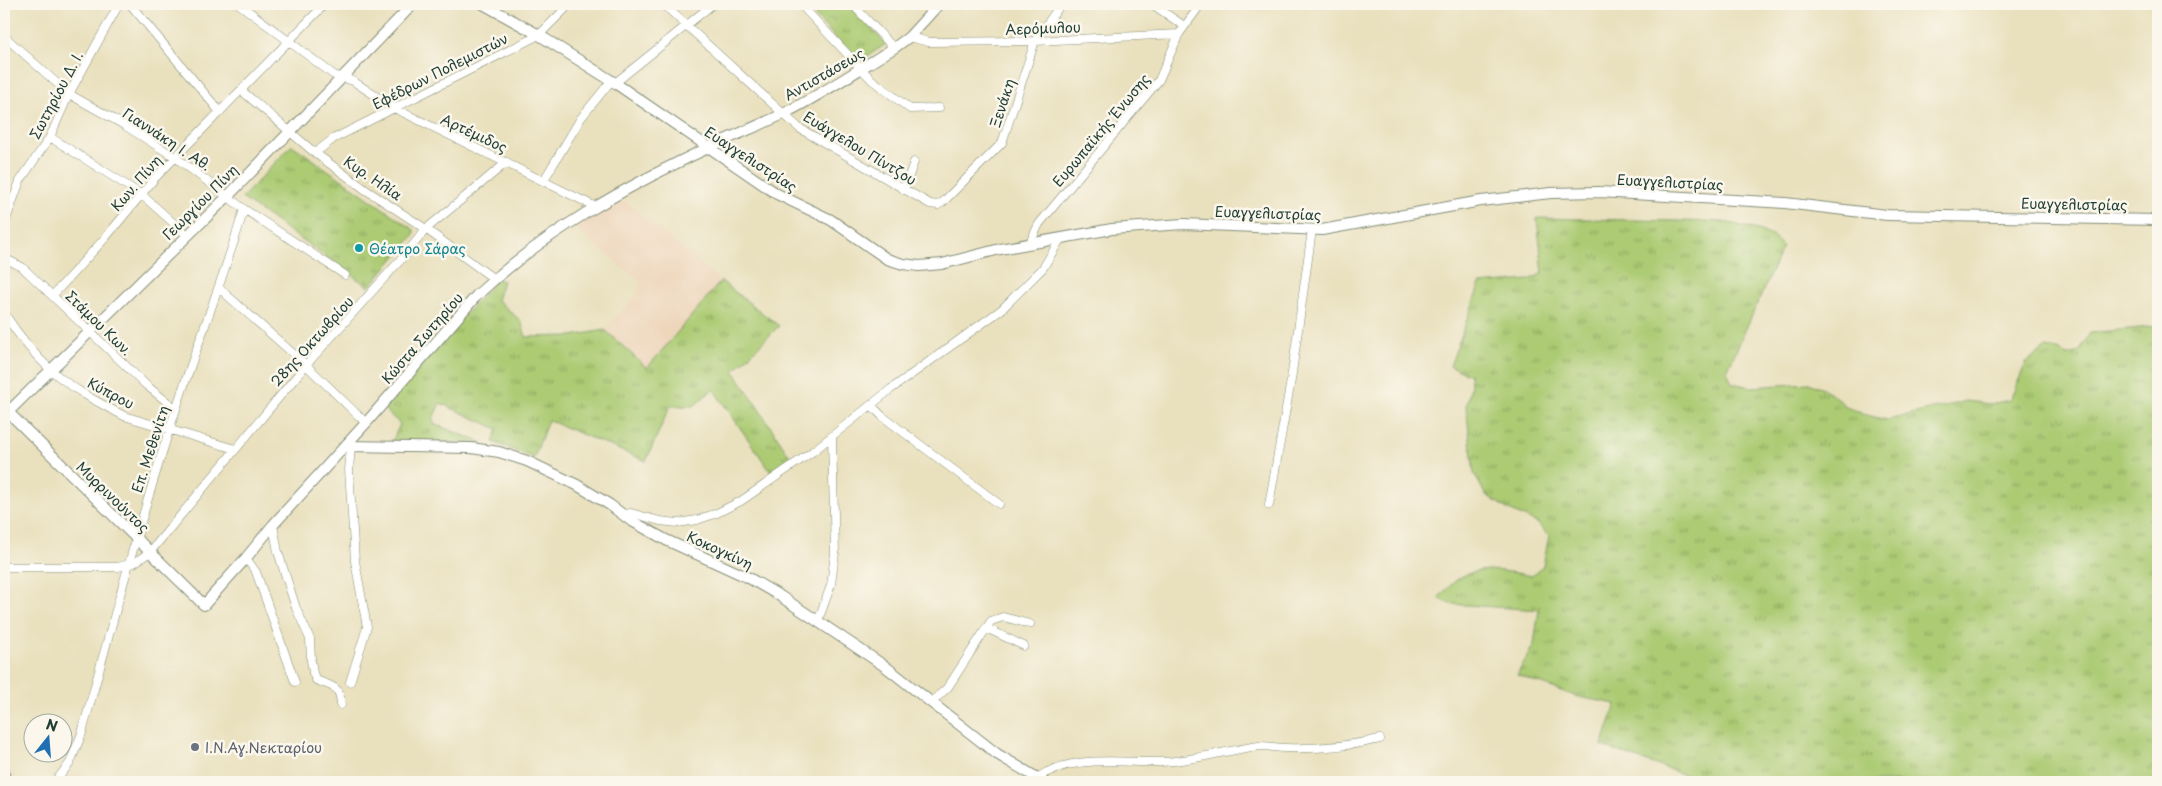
<svg xmlns="http://www.w3.org/2000/svg" width="2162" height="786" font-family="'Playpen Sans',sans-serif">
	<style>
		.built { fill: #eed6bb }
		.grass { fill: url(#grass-tufts); stroke: #668454 }
		.lines { fill: none; stroke-linecap: round; stroke-linejoin: round }
		.minor-casing { stroke: #848e78; stroke-width: 9 }
		.tertiary-casing { stroke: #848e78; stroke-width: 12 }
		.minor { stroke: #fff; stroke-width: 8 }
		.tertiary { stroke: #fff; stroke-width: 10 }
		.culture-dot { fill: #0f9aa8; stroke: #fbf7ec; stroke-width: 2 }
		.worship-dot { fill: #6b7280; stroke: #fbf7ec; stroke-width: 2 }
		.labels { text-anchor: middle; dominant-baseline: central; stroke-width: 5; stroke-linejoin: round; paint-order: stroke }
		.street-label { font-size: 14px; fill: #1f3d34; stroke: #fbf7ec }
		.culture-label { font-size: 14px; fill: #0d838f; stroke: #fbf7ec; text-anchor: start }
		.worship-label { font-size: 14px; fill: #5b616d; stroke: #fbf7ec; text-anchor: start }
	</style>
	<defs>
		<pattern id="grass-tufts" width="24" height="20" patternUnits="userSpaceOnUse" patternTransform="scale(1.25)"><rect width="24" height="20" fill="#accb73"/><path d="M3 7l-1-3M5 7V3M7 7l1-3M15 17l-1-3M17 17v-4M19 17l1-3" fill="none" stroke="#8ba65f"/></pattern>
	</defs>
	<rect width="100%" height="100%" fill="#fbf7ec"/>
	<filter id="ink" filterUnits="userSpaceOnUse"><feTurbulence type="fractalNoise" baseFrequency=".02" numOctaves="2"/><feDisplacementMap in="SourceGraphic" scale="10" xChannelSelector="R" yChannelSelector="G"/><feConvolveMatrix kernelMatrix="1 2 1 2 8 2 1 2 1" color-interpolation-filters="sRGB"/></filter>
	<filter id="wash" filterUnits="userSpaceOnUse"><feTurbulence type="fractalNoise" baseFrequency=".0096" numOctaves="4" result="noise"/><feDisplacementMap in="SourceGraphic" scale="20" xChannelSelector="R" yChannelSelector="G"/><feGaussianBlur stdDeviation="1.12" result="paint"/><feColorMatrix in="noise" values="0 0 0 0 0 0 0 0 0 0 0 0 0 0 0 0 0 1.4 0 .05"/><feComposite in="paint" operator="in"/></filter>
	<g filter="url(#wash)">
		<rect width="100%" height="100%" fill="#e9e0bd"/>
		<!-- built -->
		<path class="built" d="M625,201L721,281L647,368L605,330L640,290L639,281L574,227Z"/>
		<!-- grass -->
		<path class="grass" d="M804,4H848L886,44L858,62Z
			M292,145L414,230V235L369,287L242,198Z
			M1537,218L1725,222L1758,230L1772,236L1783,246L1727,371L1732,383L1751,387L1809,383L1830,392L1844,405L1863,414L1887,420L1966,401L1990,404L2010,400L2026,363L2045,348L2058,350L2067,355L2079,352L2090,333L2158,326V782H1705L1602,746L1616,704L1578,697L1517,675L1534,644L1539,610L1450,604L1438,598C1444,592 1451,584 1458,579C1480,564 1508,572 1532,576L1543,566L1549,536L1537,523L1507,509L1485,494L1474,473L1466,406L1471,386L1470,375L1450,366L1480,284L1529,280L1543,273Z
			M497,279L503,281L497,300L521,321L526,337L572,336L605,330L647,368L721,281L779,326L734,371L791,458L771,472L713,389L694,406H670L646,461L548,420L534,458L493,442L498,429L440,403L433,418L434,424L483,443L392,442L400,424L382,407Z"/>
	</g>
	<g filter="url(#ink)">
		<g class="lines">
			<!-- minor casing -->
			<g class="minor-casing">
				<path id="minor" d="M130,4L220,112
					M239,4L334,75L353,81L394,108L596,207
					M663,4L799,128L930,204L938,205L943,202L1002,143L1035,41L1061,4
					M800,4L872,80L910,109L939,108
					M852,4L894,48
					M1152,4L1184,26
					M4,36L69,94L124,125L175,157L244,209L345,275
					M909,37L929,42L1035,41L1179,34
					M615,83L713,4
					M242,91L315,153L366,190L426,229L494,279
					M50,137L142,195L187,235
					M315,153L333,139L539,35L570,4
					M544,180L581,118L611,81
					M904,190L914,162
					M4,225L20,181L50,137L69,94L119,4
					M1030,243L1039,224L1159,80L1179,34L1201,4
					M4,258L22,267L146,385L176,409
					M220,289L306,365L366,423
					M53,295L106,237L155,178L325,4
					M4,313C17,333 33,354 51,370C72,389 99,403 124,416L235,449
					M871,405L882,416L999,504
					M1269,505L1291,380L1312,230
					M623,514L631,513L660,521L678,523L697,520L717,513L741,501L812,452L891,389L1001,310L1043,268L1061,238
					M273,525L278,552L296,608L310,639L311,660L313,673L316,680C333,687 340,685 341,705
					M246,558L256,572L295,682
					M4,567H118L134,563L150,552L306,365L404,256L426,229L507,162
					M818,621L831,585L835,553L832,438
					M986,628L1024,646
					M350,682L367,627L355,561L349,470L351,446
					M931,703L948,687L991,621L1003,617L1030,624
					M1037,778C1071,754 1122,763 1162,762C1195,761 1227,750 1259,746C1269,746 1277,748 1286,748C1317,749 1350,746 1380,739
					M55,782L70,763L82,733C112,624 141,516 176,409C198,342 224,277 244,209"/>
			</g>
			<!-- tertiary casing -->
			<g class="tertiary-casing">
				<path id="tertiary" d="M483,4L539,35L615,83L777,194L831,220L887,259L903,264L919,266L942,264L1000,249L1112,229L1183,224L1322,230L1481,201L1551,193L1599,192L1785,203L1887,215L2158,220
					M4,408L204,605L246,558L273,525L366,423L477,295C544,232 627,186 710,147C734,135 759,126 783,114C821,95 858,70 894,48L909,37L939,4
					M4,416L228,196L413,4
					M346,446L471,448L499,452L527,461L577,485L610,505L630,520L666,540L749,578L780,596L886,667L997,754L1044,782
					M4,771V782"/>
			</g>
			<!-- minor -->
			<use href="#minor" class="minor"/>
			<!-- tertiary -->
			<use href="#tertiary" class="tertiary"/>
		</g>
	</g>
	<!-- markers -->
	<circle class="culture-dot" cx="359" cy="248" r="5"/>
	<circle class="worship-dot" cx="195" cy="747" r="5"/>
	<g class="labels">
		<!-- street labels -->
		<g class="street-label">
			<text transform="translate(1043 28) rotate(-2)">Αερόμυλου</text>
			<text transform="translate(440 71) rotate(-27)">Εφέδρων Πολεμιστών</text>
			<text transform="translate(824 74) rotate(-30)">Αντιστάσεως</text>
			<text transform="translate(56 95) rotate(-62)">Σωτηρίου Δ. Ι.</text>
			<text transform="translate(1002 103) rotate(-72)">Ξενάκη</text>
			<text transform="translate(1101 130) rotate(-50)">Ευρωπαϊκής Ένωσης</text>
			<text transform="translate(474 133) rotate(25)">Αρτέμιδος</text>
			<text transform="translate(167 139) rotate(33)">Γιαννάκη Ι. Αθ.</text>
			<text transform="translate(860 148) rotate(31)">Ευάγγελου Πίντζου</text>
			<text transform="translate(751 159) rotate(33)">Ευαγγελιστρίας</text>
			<text transform="translate(373 178) rotate(34)">Κυρ. Ηλία</text>
			<text transform="translate(1670 182) rotate(3)">Ευαγγελιστρίας</text>
			<text transform="translate(136 183) rotate(-49)">Κων. Πίνη</text>
			<text transform="translate(200 202) rotate(-45)">Γεωργίου Πίνη</text>
			<text transform="translate(2074 204) rotate(1)">Ευαγγελιστρίας</text>
			<text transform="translate(1268 213) rotate(2)">Ευαγγελιστρίας</text>
			<text transform="translate(99 323) rotate(44)">Στάμου Κων.</text>
			<text transform="translate(422 338) rotate(-49)">Κώστα Σωτηρίου</text>
			<text transform="translate(312 341) rotate(-48)">28ης Οκτωβρίου</text>
			<text transform="translate(111 393) rotate(28)">Κύπρου</text>
			<text transform="translate(150 449) rotate(-72)">Επ. Μεθενίτη</text>
			<text transform="translate(113 497) rotate(44)">Μυρρινούντος</text>
			<text transform="translate(720 550) rotate(25)">Κοκογκίνη</text>
		</g>
		<!-- culture labels -->
		<g class="culture-label">
			<text x="369" y="248">Θέατρο Σάρας</text>
		</g>
		<!-- worship labels -->
		<g class="worship-label">
			<text x="205" y="747">Ι.Ν.Αγ.Νεκταρίου</text>
		</g>
	</g>
	<!-- margin -->
	<rect width="2162" height="786" fill="none" stroke="#fbf7ec" stroke-width="20"/>
	<!-- north arrow -->
	<g transform="translate(48 738) rotate(17)"><circle r="24" fill="#fbf7ec" stroke="#a3ada2"/>
	<path d="M0-4L9 19L0 12L-9 19Z" fill="#1f6fb2"/>
	<text y="-8" font-size="14" font-weight="bold" text-anchor="middle" fill="#1f3d34">N</text>
	</g>
</svg>
